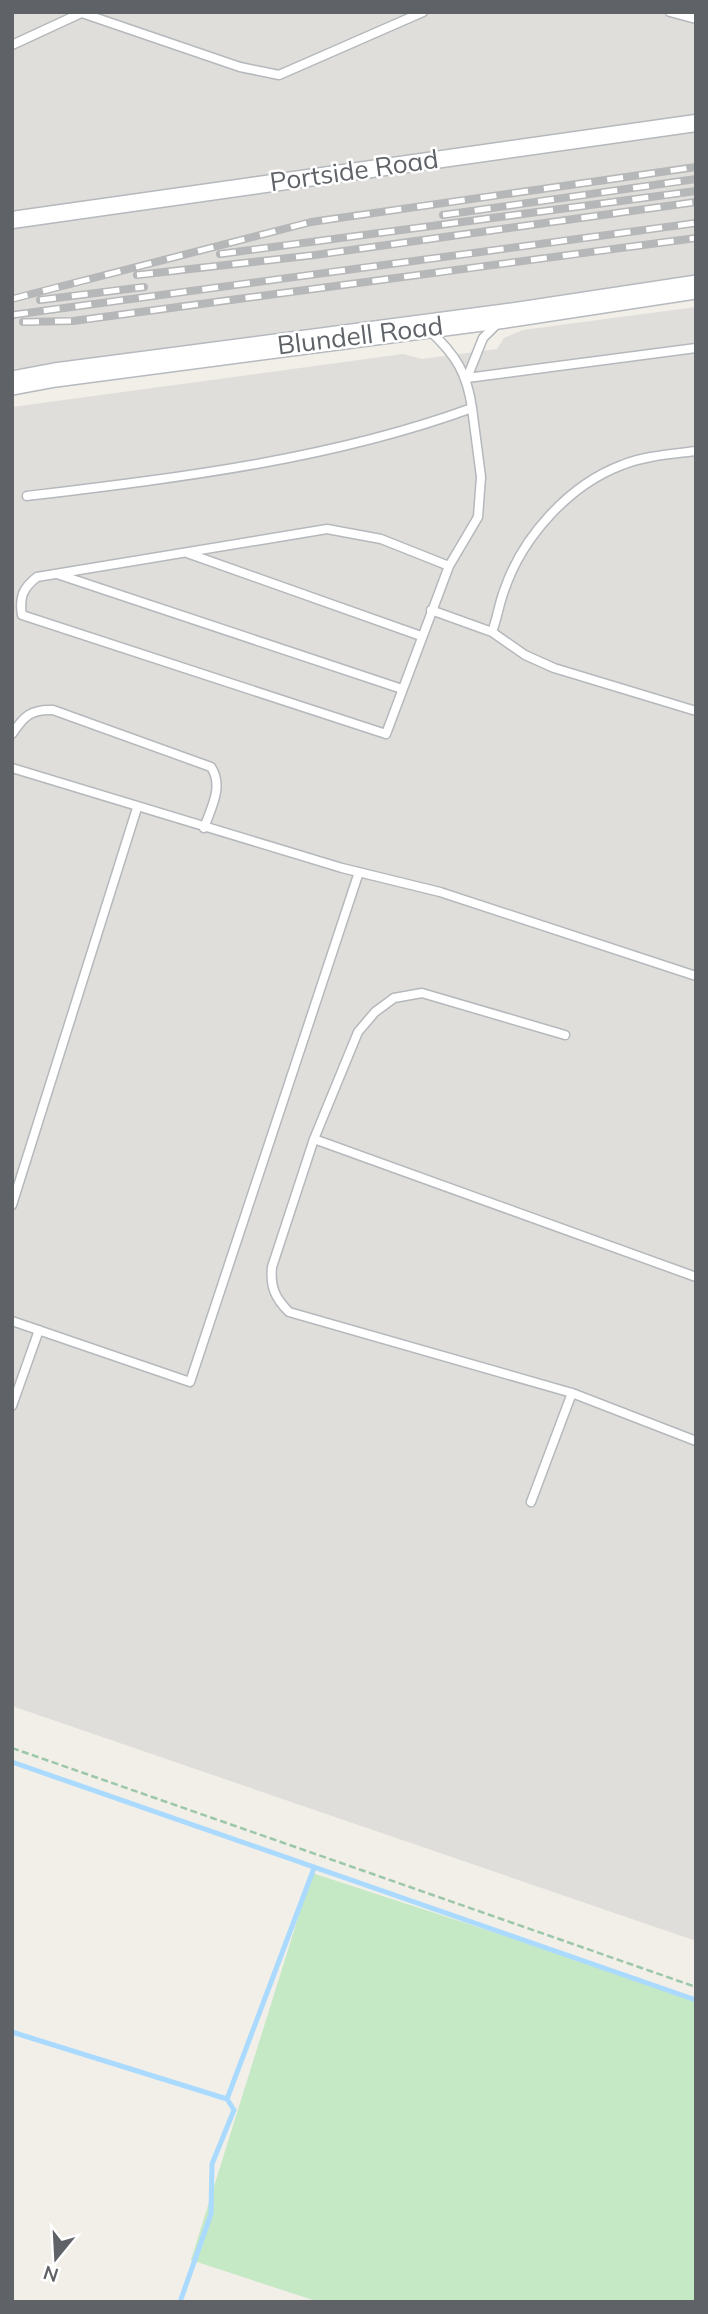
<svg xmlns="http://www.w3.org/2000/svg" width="708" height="2314" font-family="Mulish,sans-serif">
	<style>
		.industrial { fill: #e0deda }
		.green { fill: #c5e8c5 }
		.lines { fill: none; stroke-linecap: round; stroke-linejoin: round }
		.stream { stroke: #aadaff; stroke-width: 5 }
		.service-casing { stroke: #b5b8bc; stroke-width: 11 }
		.minor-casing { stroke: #b5b8bc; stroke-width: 19 }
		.secondary-casing { stroke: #b6babf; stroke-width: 26 }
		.path { stroke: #9cc7a9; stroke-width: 2.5; stroke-dasharray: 7 3.5; stroke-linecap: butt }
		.service { stroke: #fff; stroke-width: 8 }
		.minor { stroke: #fff; stroke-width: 16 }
		.secondary { stroke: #fff; stroke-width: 23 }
		.rail-casing { stroke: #b6b7b8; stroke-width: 8 }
		.rail { stroke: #fff; stroke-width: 5; stroke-dasharray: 16; stroke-linecap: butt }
		.labels { text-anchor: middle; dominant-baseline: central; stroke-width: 5; stroke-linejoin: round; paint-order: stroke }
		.street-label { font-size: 26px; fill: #5f6368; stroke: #fff }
	</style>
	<rect width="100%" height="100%" fill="#f1efe8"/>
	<!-- industrial -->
	<path class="industrial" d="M12,12H696V279L67,364L12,369Z
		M696,307V1941L12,1706V407L403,354L422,359L497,349L504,338L523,330Z"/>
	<!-- green -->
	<path class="green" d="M312,1873L696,1998V2302H319L191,2260Z"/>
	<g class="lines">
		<!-- stream -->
		<path class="stream" d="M12,1762L696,2000
			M12,2032L227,2099L314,1868
			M180,2302L211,2214L212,2164L234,2110L227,2099"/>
		<!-- service casing -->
		<g class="service-casing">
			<path id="service" d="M79,12L240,67L279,75L423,12
				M670,12L696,19
				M12,45L79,14
				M467,378L696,348
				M467,378L483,338L497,324
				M27,496C176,478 330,460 472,408C467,373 456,355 429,330
				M327,529L381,539L449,566L386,734L22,615C19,597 23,588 37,577Z
				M187,553L421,636
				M449,566L478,517L481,477L472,408
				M60,575L402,689
				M431,610L492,632L525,655L554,668L696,711
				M492,632C497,619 499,604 504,591C522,537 569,485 622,465C644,456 672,454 696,451
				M12,734C24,716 31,709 53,710L211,767C224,786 211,808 204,828
				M12,768L342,868L440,892L696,976
				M314,1139L358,1032L375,1012L394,998L422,993L565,1035
				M12,1205L137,808
				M696,1277L314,1139L272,1267C270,1287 275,1298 289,1312L572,1393L696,1441
				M12,1321L190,1382L359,872
				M12,1406L39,1330
				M531,1502L572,1393"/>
		</g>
		<!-- minor casing -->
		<g class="minor-casing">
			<path id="minor" d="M12,220L696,123"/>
		</g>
		<!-- secondary casing -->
		<g class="secondary-casing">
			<path id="secondary" d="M12,383L55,375L505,316L696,287"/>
		</g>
		<!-- path -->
		<path class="path" d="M12,1748L696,1987"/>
		<!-- service -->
		<use href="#service" class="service"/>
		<!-- minor -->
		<use href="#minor" class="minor"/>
		<!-- secondary -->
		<use href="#secondary" class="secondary"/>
		<!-- rail casing -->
		<g class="rail-casing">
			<path id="rail" d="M443,215L696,179
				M220,254L696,191
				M137,275L315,255L696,202
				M12,299L311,222L696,167
				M40,300L144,287
				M12,315L696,223
				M23,322L73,321L696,238"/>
		</g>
		<!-- rail -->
		<use href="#rail" class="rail"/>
	</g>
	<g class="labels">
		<!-- street labels -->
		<g class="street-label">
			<text transform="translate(354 170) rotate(-8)">Portside Road</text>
			<text transform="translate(360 335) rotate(-7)">Blundell Road</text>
		</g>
	</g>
	<!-- border -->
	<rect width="708" height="2314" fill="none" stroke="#5f6368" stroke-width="28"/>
	<!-- north arrow -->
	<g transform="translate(56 2258) rotate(198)" stroke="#ffffff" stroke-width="5" paint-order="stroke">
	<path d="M0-5L12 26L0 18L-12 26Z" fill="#5f6368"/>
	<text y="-10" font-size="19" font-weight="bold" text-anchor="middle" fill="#5f6368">N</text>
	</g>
</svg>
